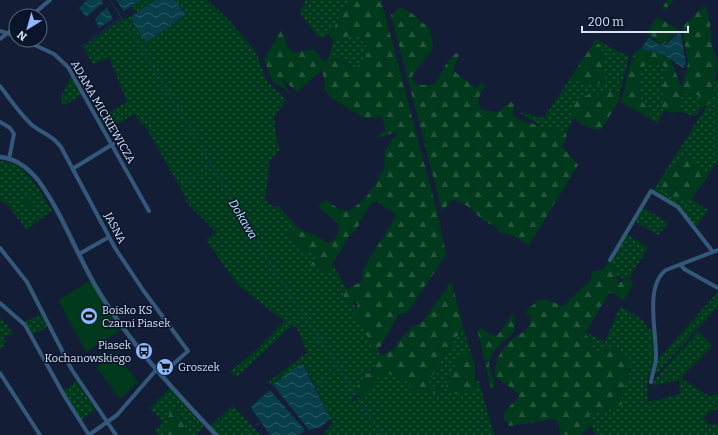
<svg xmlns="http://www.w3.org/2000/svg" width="718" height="435" font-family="Bitter,serif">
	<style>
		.grass { fill: url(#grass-dots) }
		.forest { fill: url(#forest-firs) }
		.garden { fill: #00391c }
		.water { fill: url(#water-waves) }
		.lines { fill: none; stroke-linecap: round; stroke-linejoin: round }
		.stream { stroke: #083d4a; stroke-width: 1 }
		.minor { stroke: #34587a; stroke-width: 4 }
		.tertiary { stroke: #34587a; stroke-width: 4.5 }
		.labels { text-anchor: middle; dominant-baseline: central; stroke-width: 3; stroke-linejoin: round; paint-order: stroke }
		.street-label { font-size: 11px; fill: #d9e1f2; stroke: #0a142b }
		.poi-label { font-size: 11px; fill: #d9e1f2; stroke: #0a142b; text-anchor: start }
		.water-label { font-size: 12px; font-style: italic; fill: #bfebfa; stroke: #0a142b }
	</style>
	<defs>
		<pattern id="grass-dots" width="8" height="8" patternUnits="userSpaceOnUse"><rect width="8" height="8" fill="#00391c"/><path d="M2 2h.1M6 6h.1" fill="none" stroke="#25553d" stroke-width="1.8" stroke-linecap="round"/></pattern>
		<pattern id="forest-firs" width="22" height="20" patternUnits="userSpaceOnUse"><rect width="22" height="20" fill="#00391c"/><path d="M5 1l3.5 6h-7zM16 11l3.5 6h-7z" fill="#25553d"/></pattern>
		<pattern id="water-waves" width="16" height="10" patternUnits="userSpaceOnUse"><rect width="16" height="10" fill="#083d4a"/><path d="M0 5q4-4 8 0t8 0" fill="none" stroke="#2b5965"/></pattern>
	</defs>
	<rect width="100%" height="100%" fill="#131d36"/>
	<!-- grass -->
	<path class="grass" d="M141,0H155L137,12L131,8Z
		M175,0H207L229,20L256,52L266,80L286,100L274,117L277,142L280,149L270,161L265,200L274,207L278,206L334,266L380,354L378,357V363L366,375L351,403L359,397H362C373,376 387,366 408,382C411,384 412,388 415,392L421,391L440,393L441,389L427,384L463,327L471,352L469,351L455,367L446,382L470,390L475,388V381H479L494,435H325L324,433L333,423L329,420V416L306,368L301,363L274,386L268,382L307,353L297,328L292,325L237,377L230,372L254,352L284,321L237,284L206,240L216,232L186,202L184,194L144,124L142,125L134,114L108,130L99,118L127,102L109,57L93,64L83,47L121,20L132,16V21L146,42L186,13Z
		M306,0H350L330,33L324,38L318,36L301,15L300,11Z
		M351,35L358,36L369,49V52L356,69H353L338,58H329L334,38L343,39Z
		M596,39L629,57L620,92L612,91L597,94L592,93L576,100L573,114L574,117L566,134L557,128L545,129L519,112L544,118Z
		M654,63L664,66L666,77L662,84V108L665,110L657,123L650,119V111L642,102L638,91L640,69L646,64Z
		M72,75L84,93L64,106L60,98Z
		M718,80V161L691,199L708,210L697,226H695L679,207L655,191L654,189L707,106L714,90V81Z
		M682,91L689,95H698L702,107L696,116L680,112Z
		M0,161C25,159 40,193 52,210L27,230L8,206L0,200Z
		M643,207L668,223L658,235L635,221Z
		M627,234L648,248L629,278L625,280L616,275L617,269L611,261Z
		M718,292V307L658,372L654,373L657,360Z
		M620,306L643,320L648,329L653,330L654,359L647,384L648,402L680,394L679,380L652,386L655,379L698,331L713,346L681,378L709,396L718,394V410H712L704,417L708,424L718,425V435H596L591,426L589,414L596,409L605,411L622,401C619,392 628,380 630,371C631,366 628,359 626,355L606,346L603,347L599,354L594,353L592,349L593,342L586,332L605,342Z
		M41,314L47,327L32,335L25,322Z
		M0,317L14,334L3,336L6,341L0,350Z
		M77,381L95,410L81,420L63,391Z
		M170,388L204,427L196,435H188L177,407L166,429L168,435H158L154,431L163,422L150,408Z
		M233,405L260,435H218L210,426Z"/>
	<!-- forest -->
	<path class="forest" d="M350,0H381L439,219L446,255L407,313L399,314L377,352L372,350V344L354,314L358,304L354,301L351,306H348L343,295L350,287L361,282L363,269L396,216L395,214L377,201L371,203L356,230L349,236L328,271L322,270L318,265L309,266L316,258L313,250C310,250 306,252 303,252C296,250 288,239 288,233L298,228C305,233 313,233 320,237C323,240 324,242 328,243C336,240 339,233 339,225L319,207V205L326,200L339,209L348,211L354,208L368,195L385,167L384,153L392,139L398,134L396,132L378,138V136L386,129L381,116L372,118L362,117L331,98L324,89L325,83L322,70L297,92L281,78L291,96L285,89L273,82L264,60L282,29L286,44L293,53L314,49L324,62L329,58L335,57L350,68L356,69L369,52L368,46L358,36L351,35L343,39H331L329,36Z
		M667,0H674L665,11L662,9Z
		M400,7L408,10L430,29C430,36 433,41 433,48L412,76V79L419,85H434L448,61L456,53L459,55L454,67V71L459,75L476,88L482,83L485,84C482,94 473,100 483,110L499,112L504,106L511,102L514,103L513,115C522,124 535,122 545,129L557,128L566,134L567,139L562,146L578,165L529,245L510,234L501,233L496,227L484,221L467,206L455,200L451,201L442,211L391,15Z
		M702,7H706C712,22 710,36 713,50C714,54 717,58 717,62C718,68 715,75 714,81C713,90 715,105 702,107L698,95L685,94L682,91L680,112L677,111L672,114L662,108V84L666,77L664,66C654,63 649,61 641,69C641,73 639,77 639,82C636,94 642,102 650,111V119L621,102C626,85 627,67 636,51L641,49L663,54L670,59L682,88L688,63L682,28Z
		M657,17L677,28L676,33L663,45L659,43L647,33Z
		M594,42L600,45L602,50L606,82L597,84L569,82Z
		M612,91L620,92V99L601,130C586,130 563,117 576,100L592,93L597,94Z
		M684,156L703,172L706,176L705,181L688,202L672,196L661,189L660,185L680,157Z
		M608,260L611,261L617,269L616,275L618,280L617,284L629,278L633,283L625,300C618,299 616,292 609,293L586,332V335L593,340L592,349L594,353L599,354L604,345L629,357C633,366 627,371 629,379L621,393L622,404C617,407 611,410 605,410C598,411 595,409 589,414L591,426L581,435H560L559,426L555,419L509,426L504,418V412L518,398L519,394L495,376C493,364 500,352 508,343C516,333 531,334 531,316L525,314C539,295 543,298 563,306L591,280L592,272L604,269Z
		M452,283L463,327L427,384L438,388L442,392C439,394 419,392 412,392L409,382L387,373L378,378L362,397L355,394L354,391L366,375L373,370L380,354L383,355L393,349L398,342L412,327L422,322L448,286Z
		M512,314L515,319L514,331C505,343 485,352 490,370C492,377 496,381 494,388L491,389L478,332L481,328L495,336L498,335Z
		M466,351L471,352L475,365V388C464,395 460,396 447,391C443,383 459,356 466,351Z
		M176,406L188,435H168L166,429L170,410Z"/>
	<!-- garden -->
	<path class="garden" d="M28,196L37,205L32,210L23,200Z
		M90,281L121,330L86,352L58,300Z
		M116,353L138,382L120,399L96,367Z"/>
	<!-- water -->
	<path class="water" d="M87,0H102L103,3L86,17L79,8Z
		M116,0H141L124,11Z
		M155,0H175L186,14L146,43L132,21V16Z
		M107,7L113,19L99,28L95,19Z
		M678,33L681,35L686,64L683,68L663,54L641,49L649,37L658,44L665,45Z
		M303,364L329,416V420L321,427L309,430L274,386L275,383L299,365Z
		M270,390L304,429L303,433L297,435H270L251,408L254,404Z"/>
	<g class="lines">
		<!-- stream -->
		<path class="stream" d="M110,0L159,76L268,260L382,435
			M81,47L121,18
			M715,100L718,99
			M183,184L211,165
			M318,385L335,365
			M256,425L260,423
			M245,435L253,427"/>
		<!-- minor -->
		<path class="minor" d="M31,16L50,0
			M0,31L16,36
			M0,39L16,27
			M24,40L54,54L68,67L149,211
			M0,86C10,99 20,114 32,125C43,134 51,134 61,147L115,248L143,290L188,351L161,375
			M0,122L10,128L14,134L9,159
			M74,168L113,144
			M0,248L27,282L72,370L116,435
			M79,254L109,237
			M610,260L651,191L678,207L713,252
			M681,265L684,269L718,288
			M0,303L25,325L65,397L89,435
			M0,373L40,435
			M651,382C652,374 656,365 656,357C657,334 644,286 666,270L718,250
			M89,435L117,415L157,369"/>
		<!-- tertiary -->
		<path class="tertiary" d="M0,157C15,158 28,168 38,180C63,214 77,256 99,292C131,345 174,390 216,435"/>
	</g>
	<!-- icons -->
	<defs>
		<g id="stadium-disc" transform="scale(0.9)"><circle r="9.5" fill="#8eb9fc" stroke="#0a142b"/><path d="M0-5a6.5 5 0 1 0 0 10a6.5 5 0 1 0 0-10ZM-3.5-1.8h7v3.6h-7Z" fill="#111"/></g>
		<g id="bus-disc" transform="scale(0.9)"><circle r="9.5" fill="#8eb9fc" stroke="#0a142b"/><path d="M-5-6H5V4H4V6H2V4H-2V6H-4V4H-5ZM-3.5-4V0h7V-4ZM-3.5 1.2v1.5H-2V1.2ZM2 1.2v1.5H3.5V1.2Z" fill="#111"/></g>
		<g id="supermarket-disc" transform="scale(0.9)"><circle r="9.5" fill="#8eb9fc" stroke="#0a142b"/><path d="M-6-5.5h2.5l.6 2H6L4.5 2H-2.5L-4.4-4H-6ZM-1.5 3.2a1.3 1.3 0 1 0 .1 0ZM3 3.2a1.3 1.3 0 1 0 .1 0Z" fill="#111"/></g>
	</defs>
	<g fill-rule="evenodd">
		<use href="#stadium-disc" x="89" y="316"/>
		<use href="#bus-disc" x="144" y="351"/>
		<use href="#supermarket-disc" x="165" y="367"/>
	</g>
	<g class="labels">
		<!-- street labels -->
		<g class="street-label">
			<text transform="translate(103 112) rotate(60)">ADAMA MICKIEWICZA</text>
			<text transform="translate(115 228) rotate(62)">JASNA</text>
		</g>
		<!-- poi labels -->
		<g class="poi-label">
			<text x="102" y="310">Boisko KS<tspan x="102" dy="13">Czarni Piasek</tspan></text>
			<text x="131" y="345" text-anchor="end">Piasek<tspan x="131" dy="13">Kochanowskiego</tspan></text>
			<text x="178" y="367">Groszek</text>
		</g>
		<!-- water labels -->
		<g class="water-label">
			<text transform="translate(243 219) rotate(59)">Dokawa</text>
		</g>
	</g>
	<!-- north arrow -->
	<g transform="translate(28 28) rotate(217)"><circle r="19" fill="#0a142b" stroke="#5d667b"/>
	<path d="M0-3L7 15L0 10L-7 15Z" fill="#8eb9fc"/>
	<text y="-6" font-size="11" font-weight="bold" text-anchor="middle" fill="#d9e1f2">N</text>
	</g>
	<!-- scale -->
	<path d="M582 26v6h106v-6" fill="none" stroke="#d9e1f2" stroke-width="2"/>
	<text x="588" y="26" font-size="12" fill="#d9e1f2" stroke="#0a142b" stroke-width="3" paint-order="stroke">200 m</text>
</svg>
